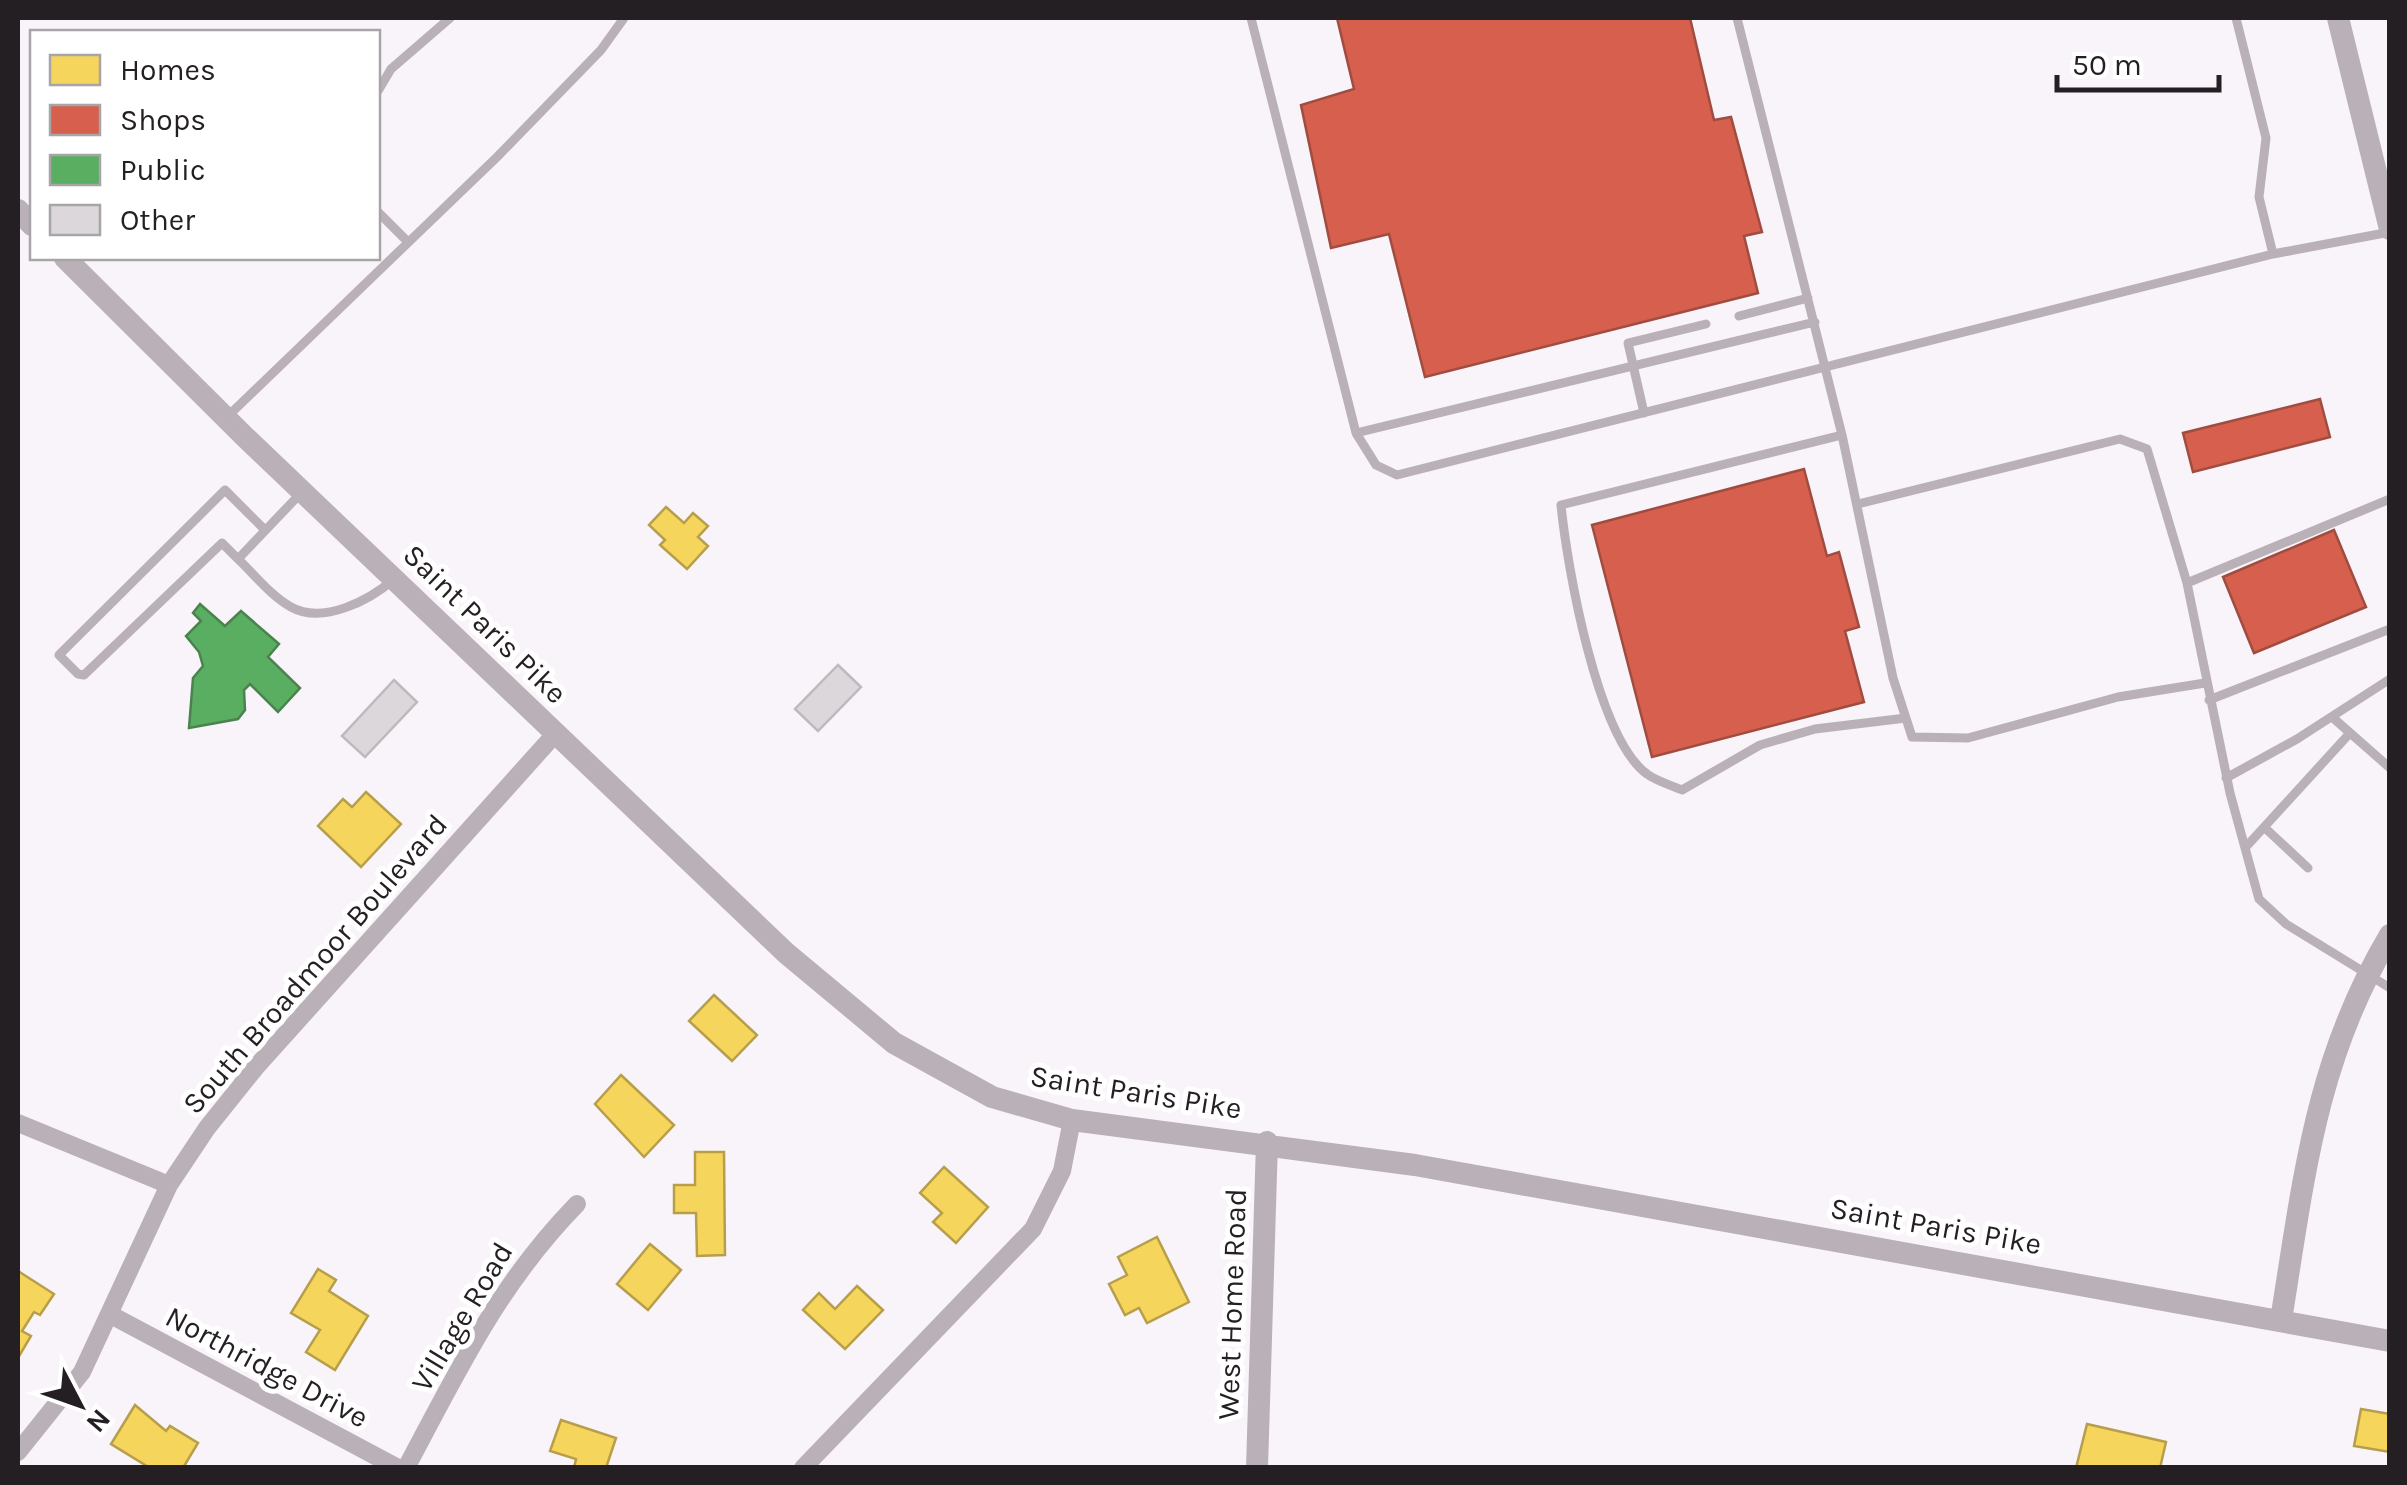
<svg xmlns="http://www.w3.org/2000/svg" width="2407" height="1485" font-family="Karla,sans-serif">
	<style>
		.homes { fill: #f6d55c; stroke: #b79e4b; stroke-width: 2.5 }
		.shops { fill: #d6604d; stroke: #a04c40; stroke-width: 2.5 }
		.public { fill: #5aae61; stroke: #4a834e; stroke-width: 2.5 }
		.building { fill: #dbd7db; stroke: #bdb9bc; stroke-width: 2.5 }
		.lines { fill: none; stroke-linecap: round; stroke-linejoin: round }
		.service { stroke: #bab0b8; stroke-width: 9 }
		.minor { stroke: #bab0b8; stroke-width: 18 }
		.tertiary { stroke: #bab0b8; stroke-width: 22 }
		.labels { text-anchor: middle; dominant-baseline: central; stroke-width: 10; stroke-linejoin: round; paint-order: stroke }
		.street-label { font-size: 30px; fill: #231f22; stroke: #fff }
	</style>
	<rect width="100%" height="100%" fill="#f9f4f9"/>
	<!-- homes -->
	<path class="homes" d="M666,507L684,523L693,513L708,526L698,537L708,546L687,569L660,545L665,540L649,525Z
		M366,792L401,824L361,867L318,826L343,799L352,807Z
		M714,995L757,1035L732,1061L689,1021Z
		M621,1075L674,1125L644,1157L595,1104Z
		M695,1152H724L725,1255L697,1256L696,1213H674V1185H695Z
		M944,1167L988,1207L956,1243L933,1222L942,1213L920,1193Z
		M1157,1237L1189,1302L1147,1323L1139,1308L1125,1315L1109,1284L1127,1275L1118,1257Z
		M650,1244L681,1270L648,1310L617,1284Z
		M318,1269L336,1280L329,1291L368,1316L335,1370L306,1352L320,1330L291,1313Z
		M18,1271L54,1294L40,1315L34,1312L22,1331L31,1336L18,1358Z
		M857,1286L883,1310L845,1349L803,1310L819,1293L835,1309Z
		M135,1405L166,1431L170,1426L198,1443L183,1468H150L111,1444Z
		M2361,1409L2390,1414V1452L2354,1446Z
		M561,1420L616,1438L606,1468H574L576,1459L550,1451Z
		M2087,1424L2166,1442L2160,1468H2076Z"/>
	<!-- shops -->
	<path class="shops" d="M1337,18H1690L1714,120L1731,117L1762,232L1744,236L1758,293L1425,377L1389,234L1331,248L1301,105L1354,89Z
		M2320,399L2330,437L2193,472L2183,433Z
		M1804,469L1827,556L1839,552L1859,627L1845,631L1864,702L1652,757L1592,525Z
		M2334,530L2366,607L2254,653L2223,577Z"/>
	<!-- public -->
	<path class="public" d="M200,604L225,626L241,611L279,644L268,657L300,688L278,712L250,684L244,690L245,710L238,719L189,728L193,678L203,666L199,652L186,636L201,621L193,613Z"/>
	<!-- building -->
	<path class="building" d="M838,665L861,687L818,731L795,709Z
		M394,680L417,702L365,757L342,736Z"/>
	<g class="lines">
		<!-- service -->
		<path class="service" d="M1251,18L1356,433L1376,465L1397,475L2273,254L2390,232
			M1737,18L1842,435L1893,678L1912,737L1968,738L2118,697L2205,683
			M2236,18L2266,138L2259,197L2273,254
			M378,91L391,69L450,18
			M378,212L408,242
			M1739,316L1808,298
			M1644,413L1628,343L1706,324
			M228,416L497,157L601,50L624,18
			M1356,433L1815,322
			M1842,435L1561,505C1567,566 1597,738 1647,774C1656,781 1671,785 1682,790L1760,745L1815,729L1906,718
			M300,494L238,559C255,575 271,596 291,607C323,625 370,600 394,579
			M2390,499L2187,583L2230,793L2259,899L2286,924L2390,988
			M1858,504L2120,439L2147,449L2187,583
			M238,559L222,543L84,675L78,674L59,655L225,490L265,530
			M2209,700L2390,629
			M2332,717L2390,768
			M2226,778L2297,739L2390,679
			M2264,827L2308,868
			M2245,848L2350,733"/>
		<!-- minor -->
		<path class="minor" d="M18,1123L169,1185
			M111,1315L398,1468
			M18,1452L82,1372L169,1185L207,1128L256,1067L556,733
			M406,1468C459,1369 498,1285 577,1204
			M803,1468L1033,1229L1062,1171L1072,1120"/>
		<!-- tertiary -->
		<path class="tertiary" d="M2338,18L2390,229
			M18,210L32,225
			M65,258L244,436L786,953L894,1043L992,1097L1072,1120L1415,1165L2390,1341
			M2281,1320C2304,1178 2315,1061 2390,935
			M1257,1468L1267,1142"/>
	</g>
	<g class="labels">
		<!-- street labels -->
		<g class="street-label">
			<text transform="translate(485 624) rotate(44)">Saint Paris Pike</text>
			<text transform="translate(315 964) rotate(-49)">South Broadmoor Boulevard</text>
			<text transform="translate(1136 1092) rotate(9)">Saint Paris Pike</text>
			<text transform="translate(1936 1226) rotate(10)">Saint Paris Pike</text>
			<text transform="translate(1232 1304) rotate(-88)">West Home Road</text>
			<text transform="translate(462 1317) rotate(-59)">Village Road</text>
			<text transform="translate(267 1367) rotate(28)">Northridge Drive</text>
		</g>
	</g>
	<!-- border -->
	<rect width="2407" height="1485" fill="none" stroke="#231f22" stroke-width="40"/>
	<!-- legend -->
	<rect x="30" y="30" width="350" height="230" fill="#ffffff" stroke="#a7a5a7" stroke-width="2.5"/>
	<rect x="50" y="55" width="50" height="30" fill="#f6d55c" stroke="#a7a5a7" stroke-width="2.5"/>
	<text x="120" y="80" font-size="30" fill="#231f22">Homes</text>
	<rect x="50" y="105" width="50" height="30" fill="#d6604d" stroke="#a7a5a7" stroke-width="2.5"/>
	<text x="120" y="130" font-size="30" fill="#231f22">Shops</text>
	<rect x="50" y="155" width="50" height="30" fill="#5aae61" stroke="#a7a5a7" stroke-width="2.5"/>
	<text x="120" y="180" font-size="30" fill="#231f22">Public</text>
	<rect x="50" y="205" width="50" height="30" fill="#dbd7db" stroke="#a7a5a7" stroke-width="2.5"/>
	<text x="120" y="230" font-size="30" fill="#231f22">Other</text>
	<!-- north arrow -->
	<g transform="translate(80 1405) rotate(131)" stroke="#ffffff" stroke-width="8" paint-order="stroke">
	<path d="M0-8L18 38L0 25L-18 38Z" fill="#231f22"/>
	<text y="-15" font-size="28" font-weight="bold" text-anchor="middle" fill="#231f22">N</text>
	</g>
	<!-- scale -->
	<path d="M2057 75v15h162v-15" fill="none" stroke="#231f22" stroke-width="5"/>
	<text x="2072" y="75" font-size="30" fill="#231f22" stroke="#ffffff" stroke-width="8" paint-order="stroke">50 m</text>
</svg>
